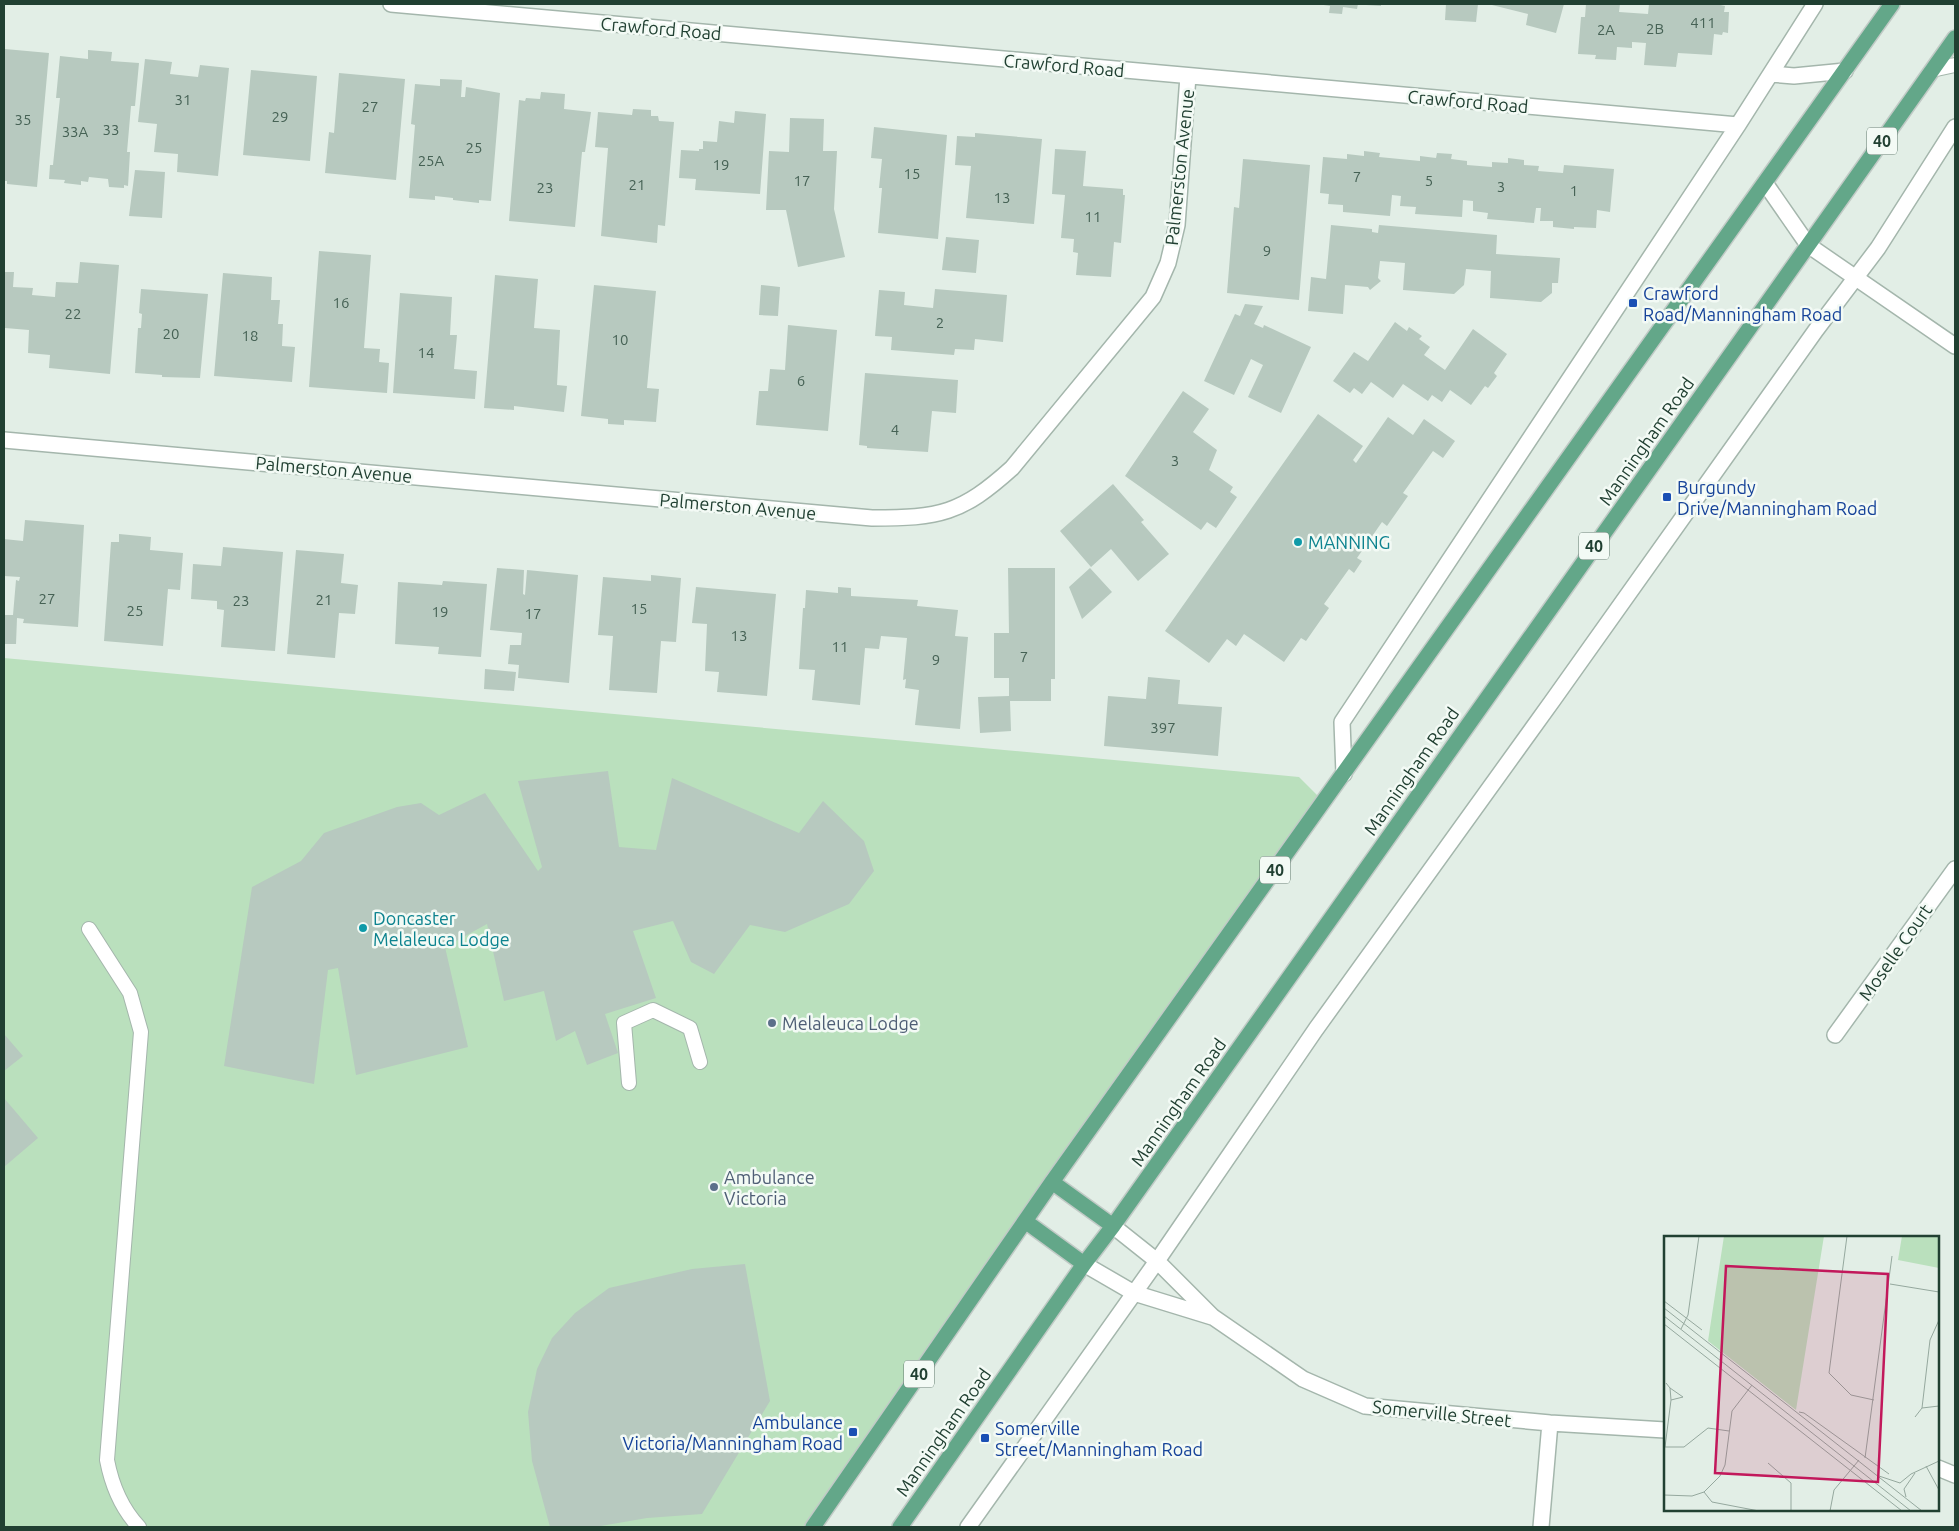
<svg xmlns="http://www.w3.org/2000/svg" width="1959" height="1531" font-family="Ubuntu,sans-serif">
	<style>
		.green { fill: #bae0bd }
		.building { fill: #b7c9bf }
		.lines { fill: none; stroke-linecap: round; stroke-linejoin: round }
		.lane-casing { stroke: #a4b6ac; stroke-width: 16 }
		.street-casing { stroke: #a4b6ac; stroke-width: 18 }
		.primary-casing { stroke: #c1cac6; stroke-width: 18 }
		.lane { stroke: #fff; stroke-width: 14 }
		.street { stroke: #fff; stroke-width: 15 }
		.primary { stroke: #63a789; stroke-width: 15 }
		.transit-dot { fill: #1a4fb4; stroke: #f3faf5; stroke-width: 2 }
		.culture-dot { fill: #0f9aa8; stroke: #f3faf5; stroke-width: 2 }
		.service-dot { fill: #5c6f8a; stroke: #f3faf5; stroke-width: 2 }
		.labels { text-anchor: middle; dominant-baseline: central; stroke-width: 5; stroke-linejoin: round; paint-order: stroke }
		.number-label { font-size: 15px; fill: #466255 }
		.shield { fill: #f3faf5; stroke: #60786c; stroke-width: 1 }
		.shield-label { font-size: 16px; font-weight: bold; fill: #214032 }
		.street-label { font-size: 18px; fill: #214032; stroke: #f3faf5 }
		.transit-label { font-size: 18px; fill: #164399; stroke: #f3faf5; text-anchor: start }
		.culture-label { font-size: 18px; fill: #0d838f; stroke: #f3faf5; text-anchor: start }
		.service-label { font-size: 18px; fill: #4e5e75; stroke: #f3faf5; text-anchor: start }
		.inset-road { fill: none; stroke: #95a89e; stroke-width: 1 }
		.view { fill: #c2185b; fill-opacity: 0.15; stroke: #c2185b; stroke-width: 2.5 }
		.inset-edge { fill: none; stroke: #214032; stroke-width: 2.5 }
	</style>
	<rect width="100%" height="100%" fill="#e2eee6"/>
	<!-- green -->
	<path class="green" d="M4,658L1299,777L1324,802L816,1527H4Z"/>
	<!-- building -->
	<path class="building" d="M1317,4H1358L1357,9L1343,7L1342,14L1329,13L1330,6Z
		M1366,4H1381V6L1366,5Z
		M1446,4H1478L1476,22L1445,20Z
		M1488,4H1564L1556,33L1526,25L1528,14Z
		M1586,4H1620L1619,12L1648,14L1649,4H1716L1725,6L1724,12H1729L1728,33L1723,32L1722,35L1714,34L1712,55L1678,53L1676,67L1644,65L1646,43L1632,42V48L1617,47L1616,60L1595,59L1596,55L1578,54L1581,17H1585Z
		M5,49L49,53L37,187L7,184V181H4Z
		M88,50L112,52L111,61L139,63L135,106H131L127,152H130L128,186L124,185V188L109,187L108,179L89,177L88,182L81,181V185L64,183L65,180L49,179L50,165H53L60,98H56L60,56L88,59Z
		M145,59L172,62L170,74L198,77L200,65L229,68L218,176L177,172L178,154L154,152L157,124L138,122Z
		M251,70L317,76L310,161L243,155Z
		M339,73L405,79L396,180L325,173L329,132L334,133Z
		M440,79L462,80L461,97H465L466,87L500,93L491,201L479,200V203L453,200V198L435,196V200L409,198L415,125L411,124L415,84L440,86Z
		M541,92L565,94L564,109L591,112L585,152H582L575,227L509,221L519,100L525,101L526,98L540,99Z
		M633,109L651,110V116H658L659,121L674,122L665,226L658,225L657,243L601,236L608,148L595,147L598,112L632,115Z
		M735,111L766,114L760,194L695,190L696,179L679,178L681,150L699,151V149H703V141L717,142L719,121L734,123Z
		M790,118L824,119L823,151H837L834,209L845,257L798,267L786,210H766L769,151L789,152Z
		M874,127L947,135L938,239L878,233L882,188H879L882,159L871,158Z
		M975,133L1042,139L1034,224L966,218L971,166L955,165L957,136L975,137Z
		M1055,149L1086,151L1083,186L1123,189V195H1125L1121,243L1114,242L1111,277L1076,275L1078,253L1073,252L1074,239L1061,238L1065,195L1052,194Z
		M1364,151L1380,153L1379,157L1420,161V156L1436,158L1437,153L1452,154L1451,159L1467,161V165L1492,167V162L1508,163V158L1524,160V165L1539,166L1538,171L1563,173L1564,165L1614,169L1610,212L1597,210L1596,228L1574,227V229L1553,227V221H1540L1541,208H1536L1534,223L1487,219L1488,213L1473,211V201L1463,200L1462,217L1415,214L1416,207L1400,206L1401,196L1392,195L1390,216L1343,212V205L1328,204L1329,194L1320,193L1323,157L1347,159V154L1364,156Z
		M1243,159L1310,165L1299,300L1227,293L1234,207L1239,208Z
		M135,170L165,172L162,218L129,216Z
		M1331,225L1372,229V232L1378,233L1379,225L1497,235L1496,254L1560,258L1558,283H1552V293L1541,302L1490,298L1491,271L1466,269L1464,285L1454,294L1403,290L1405,263L1380,261L1378,278L1381,281L1370,290L1368,287L1345,285L1343,314L1308,311L1311,277L1326,279Z
		M946,237L979,240L976,273L942,270Z
		M319,251L371,255L364,348L380,349L379,362L389,363L387,393L309,387Z
		M80,262L119,265L110,374L49,368L50,355L28,353L29,330L5,328L4,272H14L13,287L33,288L32,295L55,297L56,282L78,283Z
		M223,273L272,277L271,300H280L278,324H283L282,346L295,347L292,382L214,376Z
		M495,275L538,279L534,328L560,330L557,385L567,386L564,412L514,406V410L484,408Z
		M594,285L656,291L647,388L659,389L656,422L624,420V425L608,424V419L581,416Z
		M761,285L780,287L778,316L759,315Z
		M141,289L208,294L200,378L162,377V375L135,373L138,328H141L142,314L139,313Z
		M935,289L1007,295L1003,342L975,339L974,350L955,349L954,355L891,350L892,337L875,336L879,290L905,292L904,305L933,308Z
		M400,293L452,297L450,335H457L454,369L477,371L475,399L393,393Z
		M1245,304L1263,306L1254,324L1263,328L1264,325L1311,347L1281,413L1248,397L1263,365L1251,359L1234,395L1204,381L1235,314L1240,316Z
		M1395,322L1407,331L1409,327L1422,336L1419,339L1430,347L1424,355L1445,370L1473,329L1507,354L1494,373L1497,376L1488,388L1485,386L1471,405L1450,390L1442,402L1432,395L1428,401L1403,384L1393,398L1371,382L1362,394L1354,388L1350,393L1333,381L1354,352L1368,361Z
		M788,325L837,330L828,431L756,425L759,391H768L770,369L785,370Z
		M865,373L958,380L956,413L932,411L928,452L867,448V446L859,445Z
		M1183,391L1209,409L1193,432L1217,450L1209,470L1233,487L1230,492L1237,497L1216,528L1207,522L1201,530L1125,476Z
		M1318,414L1363,446L1353,460L1356,463L1388,417L1413,435L1424,419L1455,441L1443,458L1433,451L1403,493L1408,496L1387,526L1382,522L1357,558L1362,561L1354,573L1349,569L1324,604L1329,608L1306,641L1301,638L1284,662L1244,634L1236,646L1227,639L1209,663L1165,631Z
		M1113,484L1144,520L1141,522L1169,554L1138,581L1111,549L1091,567L1060,531Z
		M25,520L84,525L78,627L23,623L24,619L17,618L16,644H4V615H13L16,580L19,581L20,577L4,576V539L23,541Z
		M119,534L151,537L150,550L183,553L180,590L168,589L163,646L104,641L111,542H119Z
		M223,547L283,552L275,651L221,647L224,610L217,609V601L191,599L193,564L221,566Z
		M296,550L344,554L341,583L358,585L355,614L339,613L335,658L287,654Z
		M497,568L524,570L523,594L525,595L527,570L578,575L569,683L518,678L519,665L508,664L510,645H521L522,633L490,630Z
		M1008,568H1055V679H1051V701H1010L1011,731L980,733L978,697L1009,696V678H994V633H1009Z
		M1090,568L1112,592L1082,619L1069,587Z
		M651,575L681,578L676,642L661,641L657,693L609,690L613,636L598,635L603,577L651,581Z
		M443,581L487,584L481,657L438,654L439,647L395,644L398,582L442,585Z
		M696,587L776,594L767,696L717,692L719,672L705,671L707,624L692,623Z
		M838,587L851,588V596L918,600L917,606L958,610L955,636L968,637L960,729L915,725L919,690L905,688L906,679L903,680L907,638L881,636L879,649L865,648L860,705L812,700L815,670L799,669L803,608H805L806,590L838,593Z
		M485,669L516,672L514,691L484,689Z
		M1148,677L1180,680L1178,704L1222,707L1218,756L1104,746L1108,696L1146,699Z
		M608,771L619,847L656,850L672,778L799,833L823,801L864,841L874,871L849,904L785,932L750,925L714,974L691,962L673,921L633,931L656,998L605,1014L618,1053L587,1065L575,1031L556,1041L544,991L504,1001L487,924L445,947L468,1047L356,1075L338,968L328,970L314,1084L224,1066L252,887L301,861L324,833L397,807L421,803L439,815L485,793L538,871L542,867L518,781Z
		M4,1034L23,1056L4,1071Z
		M4,1098L38,1138L4,1167Z
		M745,1264L770,1401L702,1514L647,1518L595,1527H550L532,1461L528,1412L537,1369L552,1338L575,1313L609,1288L692,1269Z"/>
	<g class="lines">
		<!-- lane casing -->
		<g class="lane-casing">
			<path id="lane" d="M1932,70L1955,65
				M89,929L130,993L141,1032L107,1460C112,1486 121,1508 139,1527
				M629,1083L624,1023L653,1010L690,1028L700,1062"/>
		</g>
		<!-- street casing -->
		<g class="street-casing">
			<path id="street" d="M391,4L1738,125
				M1771,74L1794,76L1845,71
				M1765,183L1808,245L1955,346
				M4,440L872,518C940,518 961,514 1012,468L1153,297L1168,263L1177,225L1188,76
				M1344,774L1342,722L1738,125L1815,4
				M1835,1035L1955,869
				M1113,1226L1157,1261L1213,1317L1303,1379L1365,1406L1550,1423L1665,1430
				M1084,1264L1134,1293L1212,1317
				M1938,1468L1955,1475
				M968,1527L1157,1261L1316,1029L1553,700L1816,330L1878,248L1955,127
				M1541,1527L1550,1423"/>
		</g>
		<!-- primary casing -->
		<g class="primary-casing">
			<path id="primary" d="M1052,1182L1113,1226
				M1025,1221L1084,1264
				M813,1527L1052,1182L1892,4
				M900,1527L1084,1264L1113,1226L1955,38"/>
		</g>
		<!-- lane -->
		<use href="#lane" class="lane"/>
		<!-- street -->
		<use href="#street" class="street"/>
		<!-- primary -->
		<use href="#primary" class="primary"/>
	</g>
	<!-- markers -->
	<g class="transit-dot">
		<rect x="1628" y="298" width="10" height="10" rx="2.5"/>
		<rect x="1662" y="492" width="10" height="10" rx="2.5"/>
		<rect x="848" y="1427" width="10" height="10" rx="2.5"/>
		<rect x="980" y="1433" width="10" height="10" rx="2.5"/>
	</g>
	<g class="culture-dot">
		<circle cx="1298" cy="542" r="5"/>
		<circle cx="363" cy="928" r="5"/>
	</g>
	<g class="service-dot">
		<circle cx="772" cy="1023" r="5"/>
		<circle cx="714" cy="1187" r="5"/>
	</g>
	<g class="labels">
		<!-- number labels -->
		<g class="number-label">
			<text x="1703" y="22">411</text>
			<text x="1655" y="28">2B</text>
			<text x="1606" y="29">2A</text>
			<text x="183" y="99">31</text>
			<text x="370" y="106">27</text>
			<text x="280" y="116">29</text>
			<text x="23" y="119">35</text>
			<text x="111" y="129">33</text>
			<text x="75" y="131">33A</text>
			<text x="474" y="147">25</text>
			<text x="431" y="160">25A</text>
			<text x="721" y="164">19</text>
			<text x="912" y="173">15</text>
			<text x="1357" y="176">7</text>
			<text x="802" y="180">17</text>
			<text x="1429" y="180">5</text>
			<text x="637" y="184">21</text>
			<text x="1501" y="186">3</text>
			<text x="545" y="187">23</text>
			<text x="1574" y="190">1</text>
			<text x="1002" y="197">13</text>
			<text x="1093" y="216">11</text>
			<text x="1267" y="250">9</text>
			<text x="341" y="302">16</text>
			<text x="73" y="313">22</text>
			<text x="940" y="322">2</text>
			<text x="171" y="333">20</text>
			<text x="250" y="335">18</text>
			<text x="620" y="339">10</text>
			<text x="426" y="352">14</text>
			<text x="801" y="380">6</text>
			<text x="895" y="429">4</text>
			<text x="1175" y="460">3</text>
			<text x="47" y="598">27</text>
			<text x="324" y="599">21</text>
			<text x="241" y="600">23</text>
			<text x="639" y="608">15</text>
			<text x="135" y="610">25</text>
			<text x="440" y="611">19</text>
			<text x="533" y="613">17</text>
			<text x="739" y="635">13</text>
			<text x="840" y="646">11</text>
			<text x="1024" y="656">7</text>
			<text x="936" y="659">9</text>
			<text x="1163" y="727">397</text>
		</g>
		<!-- shield labels -->
		<g class="shield">
			<rect x="1867" y="127.5" width="30" height="27" rx="4"/>
			<rect x="1579" y="532.5" width="30" height="27" rx="4"/>
			<rect x="1260" y="856.5" width="30" height="27" rx="4"/>
			<rect x="904" y="1360.5" width="30" height="27" rx="4"/>
		</g>
		<g class="shield-label">
			<text x="1882" y="141">40</text>
			<text x="1594" y="546">40</text>
			<text x="1275" y="870">40</text>
			<text x="919" y="1374">40</text>
		</g>
		<!-- street labels -->
		<g class="street-label">
			<text transform="translate(661 28) rotate(5)">Crawford Road</text>
			<text transform="translate(1064 65) rotate(5)">Crawford Road</text>
			<text transform="translate(1468 101) rotate(5)">Crawford Road</text>
			<text transform="translate(1179 167) rotate(-84)">Palmerston Avenue</text>
			<text transform="translate(1646 441) rotate(-55)">Manningham Road</text>
			<text transform="translate(334 469) rotate(5)">Palmerston Avenue</text>
			<text transform="translate(738 506) rotate(5)">Palmerston Avenue</text>
			<text transform="translate(1411 771) rotate(-55)">Manningham Road</text>
			<text transform="translate(1895 952) rotate(-55)">Moselle Court</text>
			<text transform="translate(1178 1102) rotate(-55)">Manningham Road</text>
			<text transform="translate(1442 1413) rotate(6)">Somerville Street</text>
			<text transform="translate(943 1432) rotate(-55)">Manningham Road</text>
		</g>
		<!-- transit labels -->
		<g class="transit-label">
			<text x="1643" y="293">Crawford<tspan x="1643" dy="21">Road/Manningham Road</tspan></text>
			<text x="1677" y="487">Burgundy<tspan x="1677" dy="21">Drive/Manningham Road</tspan></text>
			<text x="843" y="1422" text-anchor="end">Ambulance<tspan x="843" dy="21">Victoria/Manningham Road</tspan></text>
			<text x="995" y="1428">Somerville<tspan x="995" dy="21">Street/Manningham Road</tspan></text>
		</g>
		<!-- culture labels -->
		<g class="culture-label">
			<text x="1308" y="542">MANNING</text>
			<text x="373" y="918">Doncaster<tspan x="373" dy="21">Melaleuca Lodge</tspan></text>
		</g>
		<!-- service labels -->
		<g class="service-label">
			<text x="782" y="1023">Melaleuca Lodge</text>
			<text x="724" y="1177">Ambulance<tspan x="724" dy="21">Victoria</tspan></text>
		</g>
	</g>
	<!-- overview -->
	<g transform="translate(1664 1236)">
		<rect width="275" height="275" fill="#e2eee6"/>
		<path d="M60,0H160L132,174L44,105ZM238,0H275V32L234,24Z" fill="#bae0bd"/>
		<path class="inset-road" d="M183,0L165,137L187,159L210,164M226,48L275,56M0,65L38,94M0,72L258,275M0,80L247,275M0,88L238,275M17,93L24,79L35,0M6,152L19,161L7,164M258,172L275,170M135,176L140,177L225,238M251,181L258,172L266,104L275,84M0,211H20L44,192L65,195M1,211L7,164L6,152L2,147M201,222L228,20M104,227L127,247V275M262,230L275,254M215,240L236,247L247,238L275,225M40,256L48,266L95,275M0,259L28,260L40,256L56,240L61,229L68,175L88,149M242,261L240,253L251,237M166,275L170,254L195,224"/>
		<path class="view" d="M62,30L224,38L214,246L51,237Z"/>
		<rect width="275" height="275" class="inset-edge"/>
	</g>
	<!-- border -->
	<rect width="1959" height="1531" fill="none" stroke="#214032" stroke-width="10"/>
</svg>
